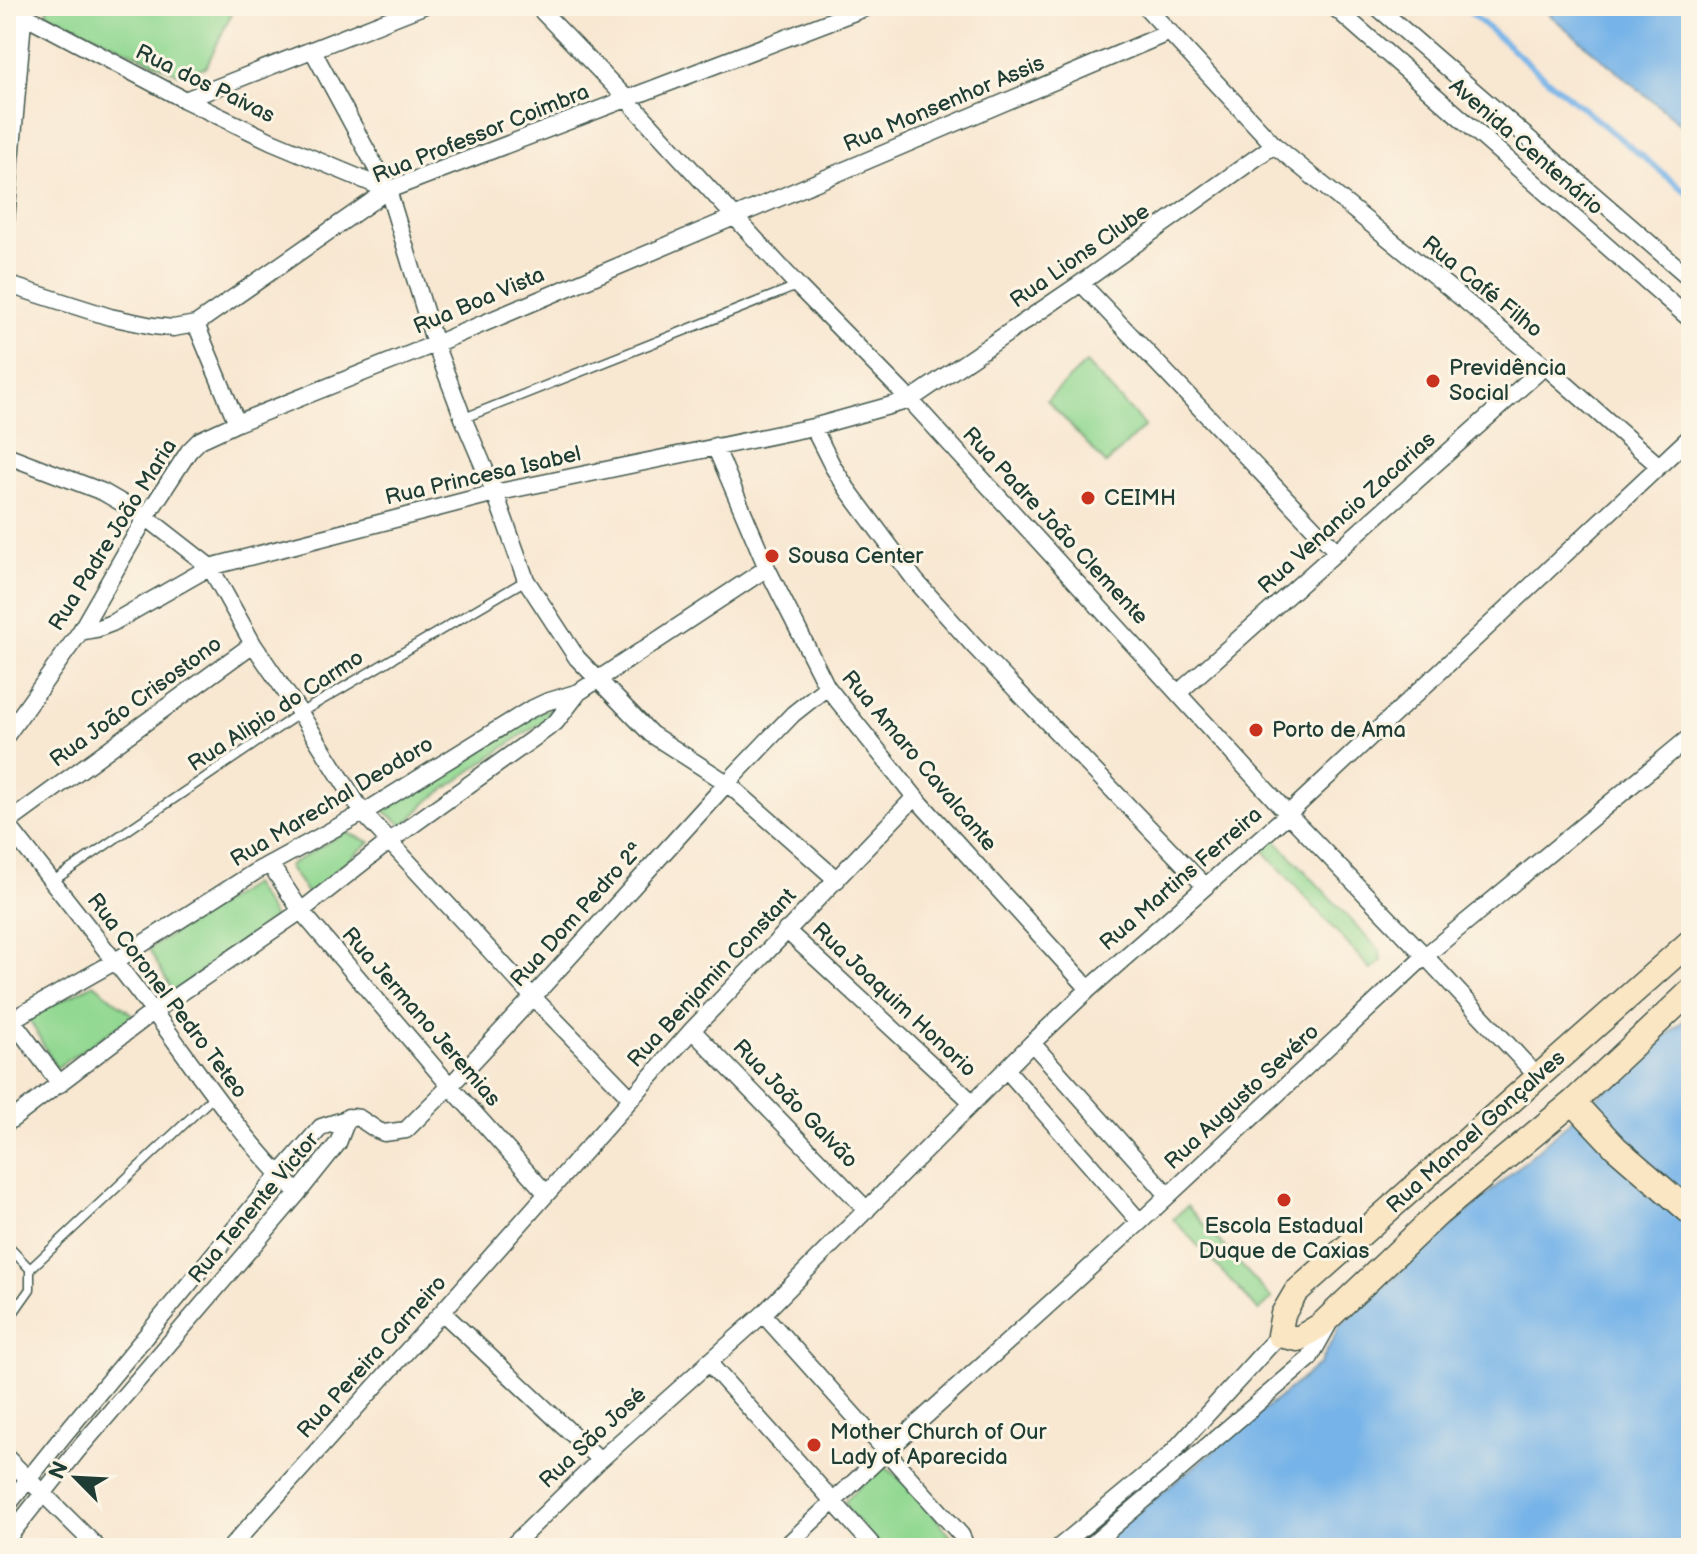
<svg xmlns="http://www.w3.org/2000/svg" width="1697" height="1554" font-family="'Balsamiq Sans',sans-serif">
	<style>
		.green { fill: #92d892; stroke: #588a63; stroke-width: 2 }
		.water { fill: #76b3e8; stroke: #4a788e; stroke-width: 2 }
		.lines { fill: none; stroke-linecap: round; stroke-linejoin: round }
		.stream { stroke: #76b3e8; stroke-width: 6 }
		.lane-casing { stroke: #40564c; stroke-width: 11 }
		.street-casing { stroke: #40564c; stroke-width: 19 }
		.secondary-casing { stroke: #40564c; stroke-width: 27 }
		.lane { stroke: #fff; stroke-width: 8 }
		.street { stroke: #fff; stroke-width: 16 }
		.secondary { stroke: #fbe6c4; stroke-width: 24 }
		.poi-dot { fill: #c8321e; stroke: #fcf5e5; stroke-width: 3 }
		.labels { text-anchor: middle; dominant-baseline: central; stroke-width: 6; stroke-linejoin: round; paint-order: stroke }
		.street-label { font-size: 22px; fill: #1f3d34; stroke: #fcf5e5 }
		.poi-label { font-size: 22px; fill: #1f3d34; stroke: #fcf5e5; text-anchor: start }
	</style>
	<rect width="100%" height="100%" fill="#fcf5e5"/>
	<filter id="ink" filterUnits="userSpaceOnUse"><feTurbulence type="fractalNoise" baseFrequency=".0125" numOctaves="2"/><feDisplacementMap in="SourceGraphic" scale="16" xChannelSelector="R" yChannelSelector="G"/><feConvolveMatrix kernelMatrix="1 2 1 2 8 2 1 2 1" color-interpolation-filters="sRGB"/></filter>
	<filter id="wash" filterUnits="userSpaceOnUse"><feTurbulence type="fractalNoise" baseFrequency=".006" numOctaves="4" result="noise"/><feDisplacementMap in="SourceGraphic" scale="32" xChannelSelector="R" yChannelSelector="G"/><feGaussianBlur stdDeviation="1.8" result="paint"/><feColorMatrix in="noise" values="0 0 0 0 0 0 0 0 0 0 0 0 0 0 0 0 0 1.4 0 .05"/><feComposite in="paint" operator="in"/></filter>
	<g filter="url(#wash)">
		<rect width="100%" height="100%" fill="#f8e7d1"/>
		<!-- green -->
		<path class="green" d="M49,6H235L206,67L179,74L46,13Z
			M1086,363L1145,426L1106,464L1047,400Z
			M568,701L550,718L522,735L427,802L404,826L383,810L528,717Z
			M345,832L370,842L308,894L288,866Z
			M1269,839H1275L1380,951L1381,961L1371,970L1263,850L1264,843Z
			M252,884L274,918L173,992L149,949Z
			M94,984L134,1016L56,1068L28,1017Z
			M1187,1206L1272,1299L1259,1311L1173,1219Z
			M881,1466C899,1470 940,1523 953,1539L954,1548H881L847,1509L845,1501Z"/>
		<!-- water -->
		<path class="water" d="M1539,6H1691V133Z
			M1691,1014V1548H1094L1320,1364L1340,1325Z"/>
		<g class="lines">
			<!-- stream -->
			<path class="stream" d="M1463,6L1543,76L1691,196"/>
		</g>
	</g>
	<g filter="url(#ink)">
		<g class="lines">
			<!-- lane casing -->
			<g class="lane-casing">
				<path id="lane" d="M464,418L797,286
					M53,881L300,713L526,580
					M6,1244L30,1269L214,1096
					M6,1323L30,1289V1269"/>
			</g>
			<!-- street casing -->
			<g class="street-casing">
				<path id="street" d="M7,6L185,100L271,141L388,190
					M537,6L627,99L798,286L910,400L1288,814L1425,956L1538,1077
					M1145,6L1274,145L1545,366L1659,466
					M1333,6L1691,320
					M1376,6L1691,279
					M313,51L388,190L435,344L463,418L495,493L526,580L577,658L651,734L727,783L837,880
					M185,100L423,6
					M6,220L24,8
					M1081,283L1337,552
					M6,284L110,317L153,326L173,328L196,324L388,190L870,6
					M237,423L435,344L1170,32
					M813,427L833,467L848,490L915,580L973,645L1205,886
					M715,446L767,568L827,687L915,797L1089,989
					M6,455L103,492L146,517L210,567L253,644L300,713L363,813L533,997L631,1098
					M80,632L96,629L112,623L210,567L495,493L813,427L910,400L1081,283L1274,145
					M1178,693L1545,366
					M6,736L80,632L146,517L189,451L200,440L237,423L196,324
					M6,823C55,885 105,948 153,1011C199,1073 242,1139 298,1193
					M6,824L253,644
					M270,864L301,911L450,1086L546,1193
					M786,930L973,1103
					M12,1020L60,1084
					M6,1023L114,962L255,872L363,813L529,710L546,702L579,692L767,568
					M692,1030L867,1210
					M1032,1043L1168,1195
					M1006,1069L1140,1222
					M6,1124L153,1012L301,911L390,841L534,738L556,722L579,692
					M442,1312L600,1460
					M763,1314L961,1535L967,1548
					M708,1362L875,1548
					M6,1457L98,1548
					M6,1507L63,1436L279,1175L321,1127L352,1117L359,1118L377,1130L384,1133L406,1130L450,1086L533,997L727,783L793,714L827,687
					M6,1540L77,1451L298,1193L338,1143L348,1117
					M230,1548L442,1312L692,1030L915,797
					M510,1548L600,1460L763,1314L1032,1043L1089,989L1288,814L1691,436
					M784,1548L887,1451L1140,1222L1425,956L1691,736
					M1058,1548L1170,1455L1279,1335
					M1088,1548L1309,1359L1328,1325"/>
			</g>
			<!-- secondary casing -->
			<g class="secondary-casing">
				<path id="secondary" d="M1691,941L1296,1292L1283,1314L1279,1335L1298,1339L1321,1325L1439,1213L1573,1102L1691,991
					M1573,1102L1616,1148L1691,1213"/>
			</g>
			<!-- lane -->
			<use href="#lane" class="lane"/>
			<!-- street -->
			<use href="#street" class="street"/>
			<!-- secondary -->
			<use href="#secondary" class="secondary"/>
		</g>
	</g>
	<!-- markers -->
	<g class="poi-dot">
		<circle cx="1433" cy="381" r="8"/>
		<circle cx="1088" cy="498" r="8"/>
		<circle cx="772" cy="556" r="8"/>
		<circle cx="1256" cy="730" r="8"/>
		<circle cx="1284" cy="1200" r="8"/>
		<circle cx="814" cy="1445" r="8"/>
	</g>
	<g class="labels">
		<!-- street labels -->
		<g class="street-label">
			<text transform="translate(205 84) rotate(26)">Rua dos Paivas</text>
			<text transform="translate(944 104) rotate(-23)">Rua Monsenhor Assis</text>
			<text transform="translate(481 134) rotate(-22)">Rua Professor Coimbra</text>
			<text transform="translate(1526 147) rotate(41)">Avenida Centenário</text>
			<text transform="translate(1080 256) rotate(-35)">Rua Lions Clube</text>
			<text transform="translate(1482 287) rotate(39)">Rua Café Filho</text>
			<text transform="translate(479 301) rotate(-23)">Rua Boa Vista</text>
			<text transform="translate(483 476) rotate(-13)">Rua Princesa Isabel</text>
			<text transform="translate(1347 513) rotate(-42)">Rua Venancio Zacarias</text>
			<text transform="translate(1055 526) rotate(47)">Rua Padre João Clemente</text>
			<text transform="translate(113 535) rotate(-58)">Rua Padre João Maria</text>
			<text transform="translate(136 702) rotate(-36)">Rua João Crisostono</text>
			<text transform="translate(276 711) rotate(-33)">Rua Alipio do Carmo</text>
			<text transform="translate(919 761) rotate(50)">Rua Amaro Cavalcante</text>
			<text transform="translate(332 802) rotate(-31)">Rua Marechal Deodoro</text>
			<text transform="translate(1181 879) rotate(-41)">Rua Martins Ferreira</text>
			<text transform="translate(577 915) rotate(-48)">Rua Dom Pedro 2ª</text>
			<text transform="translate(712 978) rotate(-47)">Rua Benjamin Constant</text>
			<text transform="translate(167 996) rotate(53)">Rua Coronel Pedro Teteo</text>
			<text transform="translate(894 1000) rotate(43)">Rua Joaquim Honorio</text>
			<text transform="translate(421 1017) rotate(49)">Rua Jermano Jeremias</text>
			<text transform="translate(1242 1097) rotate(-43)">Rua Augusto Sevéro</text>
			<text transform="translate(795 1104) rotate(46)">Rua João Galvão</text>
			<text transform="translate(1476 1132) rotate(-42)">Rua Manoel Gonçalves</text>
			<text transform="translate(254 1208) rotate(-50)">Rua Tenente Victor</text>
			<text transform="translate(372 1357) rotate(-48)">Rua Pereira Carneiro</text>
			<text transform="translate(593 1438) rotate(-43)">Rua São José</text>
		</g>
		<!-- poi labels -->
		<g class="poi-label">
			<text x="1449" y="368">Previdência<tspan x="1449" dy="25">Social</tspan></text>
			<text x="1104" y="498">CEIMH</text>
			<text x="788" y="556">Sousa Center</text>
			<text x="1272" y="730">Porto de Ama</text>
			<text x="1284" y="1226" text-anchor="middle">Escola Estadual<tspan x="1284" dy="25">Duque de Caxias</tspan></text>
			<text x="830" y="1432">Mother Church of Our<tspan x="830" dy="25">Lady of Aparecida</tspan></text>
		</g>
	</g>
	<!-- margin -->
	<rect width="1697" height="1554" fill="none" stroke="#fcf5e5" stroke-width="32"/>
	<!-- north arrow -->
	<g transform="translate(76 1478) rotate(294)" stroke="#fcf5e5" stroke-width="6" paint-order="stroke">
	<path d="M0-6L14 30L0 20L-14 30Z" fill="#1f3d34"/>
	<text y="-12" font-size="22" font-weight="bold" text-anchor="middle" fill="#1f3d34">N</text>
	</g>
</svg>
